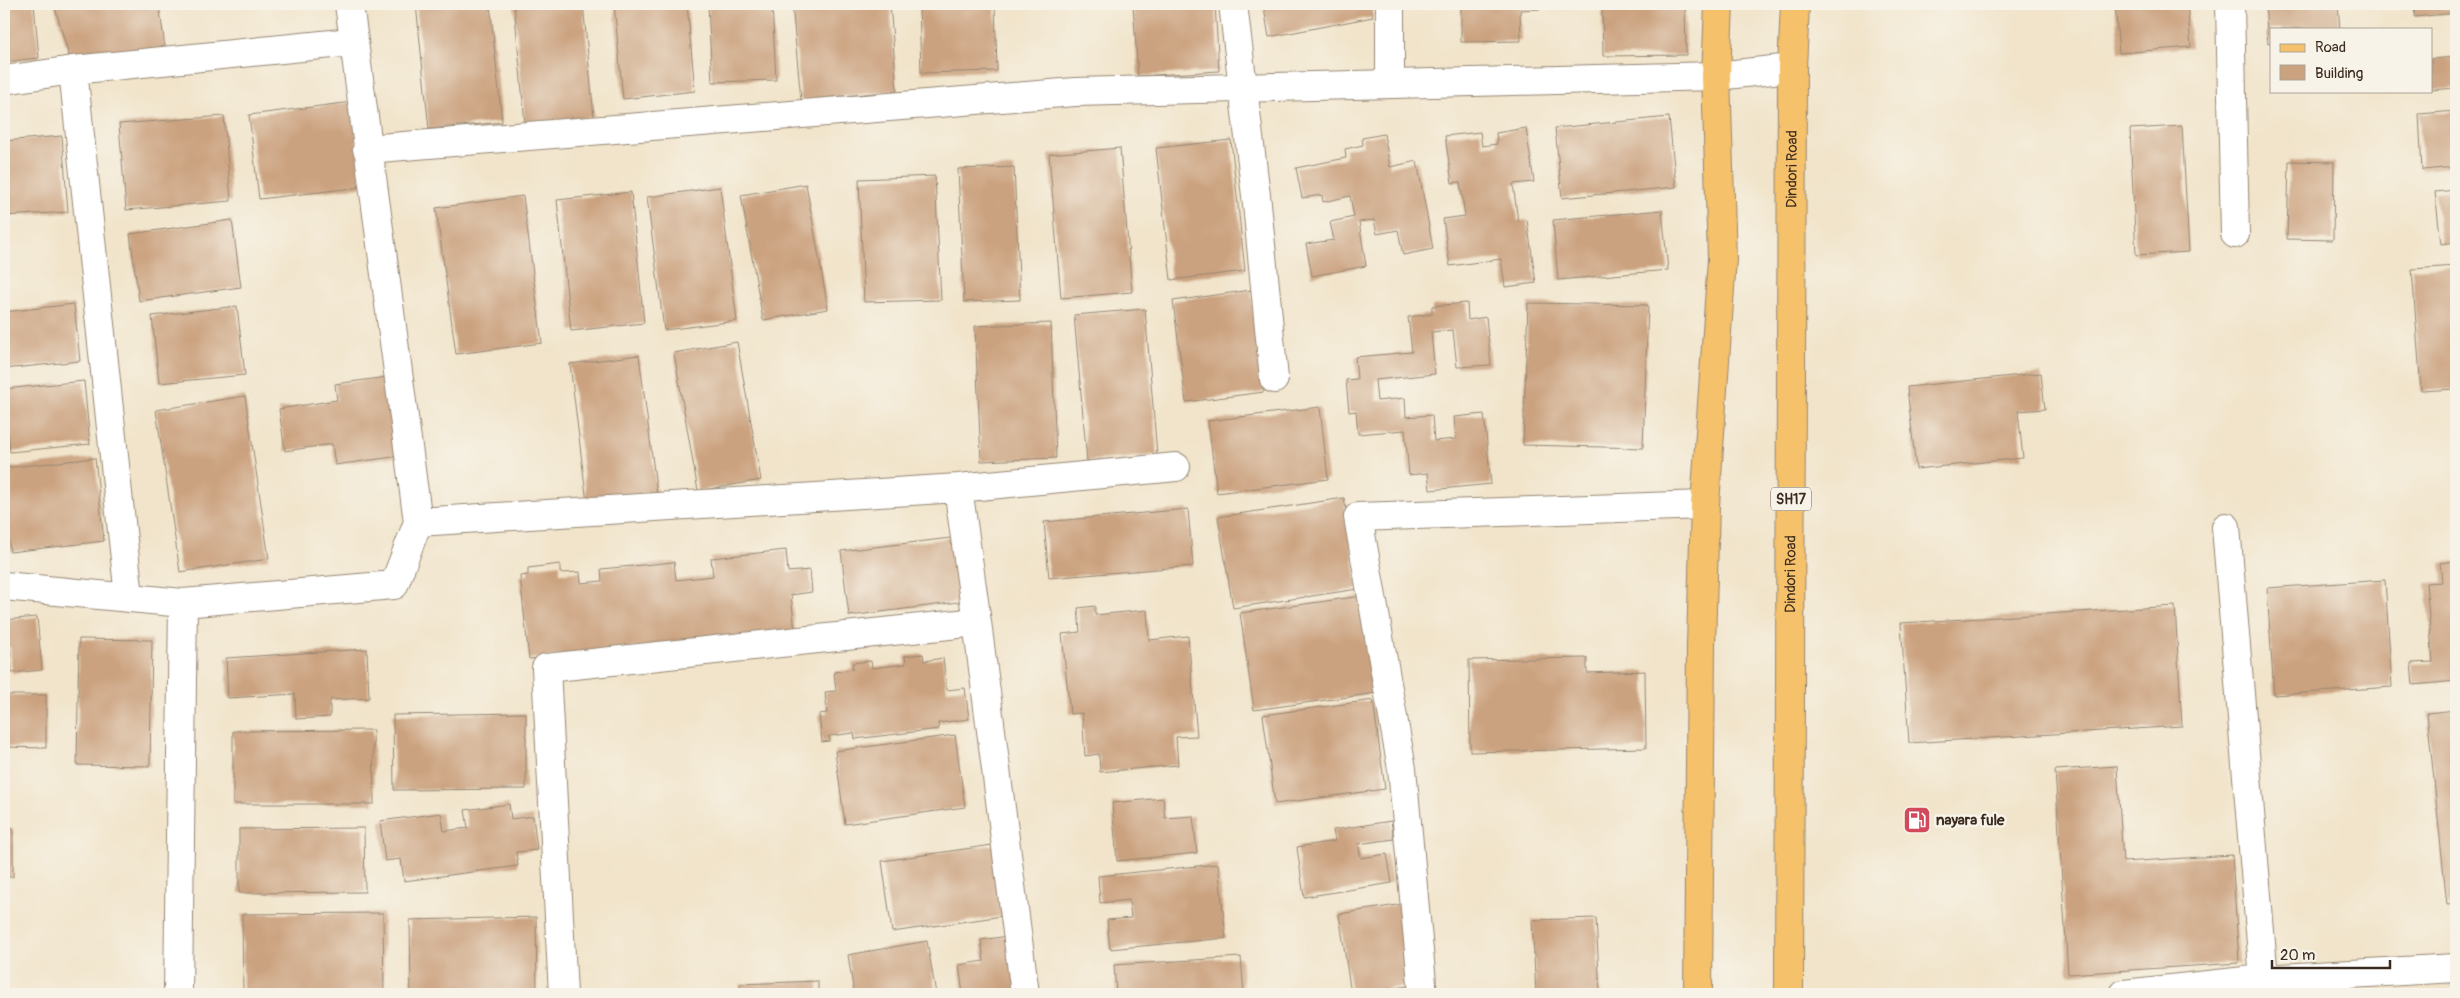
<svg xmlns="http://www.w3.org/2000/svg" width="2460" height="998" font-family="Pangolin,sans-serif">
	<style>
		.building { fill: #cba27f }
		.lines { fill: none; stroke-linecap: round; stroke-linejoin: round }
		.minor-casing { stroke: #968774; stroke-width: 30 }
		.primary-casing { stroke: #968774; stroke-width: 30 }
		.minor { stroke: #fff; stroke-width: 28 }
		.primary { stroke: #f5c16b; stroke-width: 28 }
		.labels { text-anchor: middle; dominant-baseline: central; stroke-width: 5; stroke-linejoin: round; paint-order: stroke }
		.shield { fill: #f7f3e8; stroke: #73665b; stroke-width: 1 }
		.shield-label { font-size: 14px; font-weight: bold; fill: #3b2a1e }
		.street-label { font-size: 15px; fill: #3b2a1e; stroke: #f7f3e8 }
		.poi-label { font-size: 15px; font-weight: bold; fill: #3b2a1e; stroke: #f7f3e8; text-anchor: start }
	</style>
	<rect width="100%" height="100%" fill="#f7f3e8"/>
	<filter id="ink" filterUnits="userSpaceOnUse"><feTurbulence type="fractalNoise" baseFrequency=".02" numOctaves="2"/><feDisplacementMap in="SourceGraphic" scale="10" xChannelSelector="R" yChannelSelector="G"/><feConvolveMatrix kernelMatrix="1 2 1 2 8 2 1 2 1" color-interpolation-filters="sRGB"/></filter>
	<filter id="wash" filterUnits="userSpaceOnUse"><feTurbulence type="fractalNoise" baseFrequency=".0096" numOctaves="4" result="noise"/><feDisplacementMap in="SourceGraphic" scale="20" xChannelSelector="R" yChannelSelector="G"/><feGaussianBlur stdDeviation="1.12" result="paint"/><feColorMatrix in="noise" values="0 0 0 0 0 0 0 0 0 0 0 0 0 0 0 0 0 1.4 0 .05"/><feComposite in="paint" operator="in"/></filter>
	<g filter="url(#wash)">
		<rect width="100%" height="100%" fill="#f1e4ca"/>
		<g id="blocks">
			<!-- building -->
			<path class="building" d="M4,4H34L39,58L4,62Z
				M54,4H159L166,55L73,70Z
				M416,4H490L502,122L429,129Z
				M514,4H583L594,117L525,124Z
				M614,4H687L695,91L623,99Z
				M708,4H772L776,80L712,82Z
				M792,4H890L897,91L801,100Z
				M919,4H995L997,71L921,73Z
				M1133,4H1215L1219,71L1138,76Z
				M1284,4H1370L1373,17L1269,37L1264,8Z
				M1461,4H1540V9L1520,10L1521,41L1461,42Z
				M1602,4H1685L1686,55L1603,56Z
				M2115,4H2187L2191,47L2119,53Z
				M2265,4H2338L2340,29H2271V42L2268,43Z
				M2414,4H2456V13L2415,17Z
				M2456,57V88L2431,90V59Z
				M352,102L362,187L259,199L249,115Z
				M2456,111V167L2422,170L2419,114Z
				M224,116L231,201L126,210L119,124Z
				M1669,117L1676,187L1562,198L1555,128Z
				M2182,126L2189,252L2136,255L2130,129Z
				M1526,128L1534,182L1513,184L1518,221L1527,220L1536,283L1505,287L1501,259L1450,266L1443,219L1465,216L1460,182L1452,183L1445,136L1480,132L1482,146L1497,144L1496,133Z
				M1384,134L1390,167L1417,161L1433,249L1403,255L1398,230L1377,234L1374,220L1359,222L1366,266L1312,276L1306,244L1334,240L1330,222L1354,217L1350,196L1323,202L1322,195L1302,198L1296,168L1346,158L1345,149L1363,145L1362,138Z
				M62,136L68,212L4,216V141Z
				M1231,140L1245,271L1171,280L1156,148Z
				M1120,148L1132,292L1061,298L1049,154Z
				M2289,161L2334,162L2333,240L2287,239Z
				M1014,167L1020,300L964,302L958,169Z
				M935,176L941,300L864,302L859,179Z
				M806,184L828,309L763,320L741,195Z
				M720,187L737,321L664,330L647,197Z
				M2456,190V242L2441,244L2435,192Z
				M631,192L644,323L571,331L557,200Z
				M523,196L542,343L456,354L436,208Z
				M1662,210L1668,270L1558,280L1553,220Z
				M232,220L241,287L139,301L130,234Z
				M2456,266V389L2421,391L2412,269Z
				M1251,290L1264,392L1186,402L1173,301Z
				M1467,303L1468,320L1486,317L1491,365L1457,367L1453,330L1431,332L1435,374L1375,380L1377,401L1405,398L1406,417L1432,415L1434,441L1456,439L1454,417L1484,414L1491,484L1430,490L1428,473L1409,475L1405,430L1358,434L1356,411L1349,412L1346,380L1357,379L1355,357L1412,352L1408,317L1432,314V306Z
				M1528,303L1648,305L1643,448L1523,445Z
				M74,304L80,361L4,369V312Z
				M237,306L245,375L159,383L152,316Z
				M1145,309L1157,455L1087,461L1074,315Z
				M1051,323L1056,458L981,461L975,326Z
				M737,342L761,480L698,491L674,353Z
				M639,355L658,502L588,511L570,364Z
				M2041,373L2045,409L2018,411L2023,458L1916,469L1907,387Z
				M395,376L407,455L335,465L332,444L285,451L279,409L337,400L335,384Z
				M84,381L90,444L10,452L4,389Z
				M245,396L269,559L180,572L156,410Z
				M1320,407L1328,479L1217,493L1208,421Z
				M95,458L104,541L10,552L4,500V468Z
				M1344,498L1358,589L1233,608L1218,517Z
				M1188,509L1193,566L1049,578L1044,522Z
				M959,537L967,601L849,616L841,551Z
				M786,550L788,572L810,570L812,592L791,595L795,631L529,659L520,576L528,575V568L560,564V573L580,572L581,583L602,581L601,569L674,562L676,580L713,576L711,558Z
				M2456,561V681L2413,685L2411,663L2433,662L2426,583L2442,582L2440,563Z
				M2385,580L2392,687L2274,695L2267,588Z
				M1362,596L1377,693L1254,710L1240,613Z
				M1095,606V615L1147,610L1149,640L1188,636L1197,736L1176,737L1178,765L1100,772L1099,754L1085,756L1082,713L1070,714L1062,634L1080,632L1078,608Z
				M2175,606L2182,726L1909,743L1901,623Z
				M37,617L42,670L12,673L10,647H4V620Z
				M79,639L152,640L150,766L77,765Z
				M367,649L369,698L330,700V717L296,719L295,694L228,698L226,658Z
				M923,654L924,661L943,658L947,690L965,688L969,719L938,723L939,729L855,739L854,733L829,736L830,741L822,742L819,714L827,713L825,692L836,691L834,672L853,669L852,663L871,661L872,668L906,664L905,656Z
				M1587,658V673L1645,671L1646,748L1470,752L1469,660Z
				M4,695H46V748L4,747Z
				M1373,700L1385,789L1275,804L1263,715Z
				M2456,710V904L2447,905L2427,713Z
				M526,713V789L394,790L393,715Z
				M373,730L374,804H233V731Z
				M955,735L965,807L845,824L835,751Z
				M2117,766L2123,862L2232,855L2239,963L2068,974L2055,770Z
				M1163,798L1165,818L1193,816L1197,853L1117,861L1112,803Z
				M509,804L511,819L533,816L537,850L516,852L518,866L404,881L401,859L385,861L380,821L441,813L444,831L468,828L465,810Z
				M1391,821L1394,839L1358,844L1361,858L1387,854L1392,883L1304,897L1297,847L1335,841L1333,830Z
				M364,828L365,892L239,893V829Z
				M4,829H13V877H4Z
				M999,844L1009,915L892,932L882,861Z
				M1218,864L1226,938L1110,949L1107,920L1131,918L1129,900L1100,903L1098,876Z
				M1404,904L1416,985L1351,994L1339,914Z
				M383,913L384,994H243L242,914Z
				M536,917L537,994H411L410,920Z
				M1596,918L1600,994H1536L1532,920Z
				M1015,935L1022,994H963L959,965L984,961L981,940Z
				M927,941L936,994H854L848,955Z
				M1241,957L1244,994H1116L1114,965Z
				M818,981V994H741L740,984Z"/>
		</g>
	</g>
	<g filter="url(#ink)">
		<use href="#blocks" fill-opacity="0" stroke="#968774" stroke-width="1"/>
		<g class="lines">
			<!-- minor casing -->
			<g class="minor-casing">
				<path id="minor" d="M349,4L418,522L958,488L1176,467
					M1233,4L1257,204L1274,379
					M2230,4L2235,234
					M73,70L129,597
					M4,80L73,70L352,42
					M1390,84V4
					M367,149L1075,92L1716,76L1792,68
					M958,488L977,622L1025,994
					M2226,527L2264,979
					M4,586L183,603L178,994
					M183,603L394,585L418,522
					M563,994L546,668L977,622
					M1423,994L1402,769L1358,517L1705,505
					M2124,994L2264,979L2456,968"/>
			</g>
			<!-- primary casing -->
			<g class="primary-casing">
				<g id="primary">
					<path d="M1698,994L1701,646L1705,505L1722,259L1716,76L1719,4"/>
					<path id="s1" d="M1789,994L1792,68L1795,4"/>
				</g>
			</g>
			<!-- minor -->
			<use href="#minor" class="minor"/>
			<!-- primary -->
			<use href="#primary" class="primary"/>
		</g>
	</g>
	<!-- icons -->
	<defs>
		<g id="fuel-square" transform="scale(1.4375)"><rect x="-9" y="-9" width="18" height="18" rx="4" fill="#d1495b" stroke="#f7f3e8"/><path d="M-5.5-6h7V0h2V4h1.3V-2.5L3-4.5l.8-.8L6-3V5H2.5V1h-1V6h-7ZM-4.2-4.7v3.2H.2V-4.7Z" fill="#fff"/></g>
	</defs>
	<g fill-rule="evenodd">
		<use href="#fuel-square" x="1917" y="820"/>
	</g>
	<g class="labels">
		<!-- shield labels -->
		<rect class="shield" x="1771" y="487.5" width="40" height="23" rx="4"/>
		<g class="shield-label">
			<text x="1791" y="499">SH17</text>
		</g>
		<!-- street labels -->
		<g class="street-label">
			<text stroke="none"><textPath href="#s1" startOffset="825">Dindori Road</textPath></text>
			<text stroke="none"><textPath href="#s1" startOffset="420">Dindori Road</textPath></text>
		</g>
		<!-- poi labels -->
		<g class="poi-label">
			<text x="1936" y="820">nayara fule</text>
		</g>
	</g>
	<!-- margin -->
	<rect width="2460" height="998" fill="none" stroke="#f7f3e8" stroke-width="20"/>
	<!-- legend -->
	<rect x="2270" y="28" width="162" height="65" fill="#f7f3e8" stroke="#aca397"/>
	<rect x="2280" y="44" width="25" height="8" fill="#f5c16b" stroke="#aca397"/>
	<text x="2315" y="52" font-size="15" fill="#3b2a1e">Road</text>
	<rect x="2280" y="65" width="25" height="15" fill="#cba27f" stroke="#aca397"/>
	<text x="2315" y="78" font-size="15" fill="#3b2a1e">Building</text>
	<!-- scale -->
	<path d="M2272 960v8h118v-8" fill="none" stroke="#3b2a1e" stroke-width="2.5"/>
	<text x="2280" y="960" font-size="15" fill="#3b2a1e" stroke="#f7f3e8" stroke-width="4" paint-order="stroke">20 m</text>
</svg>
